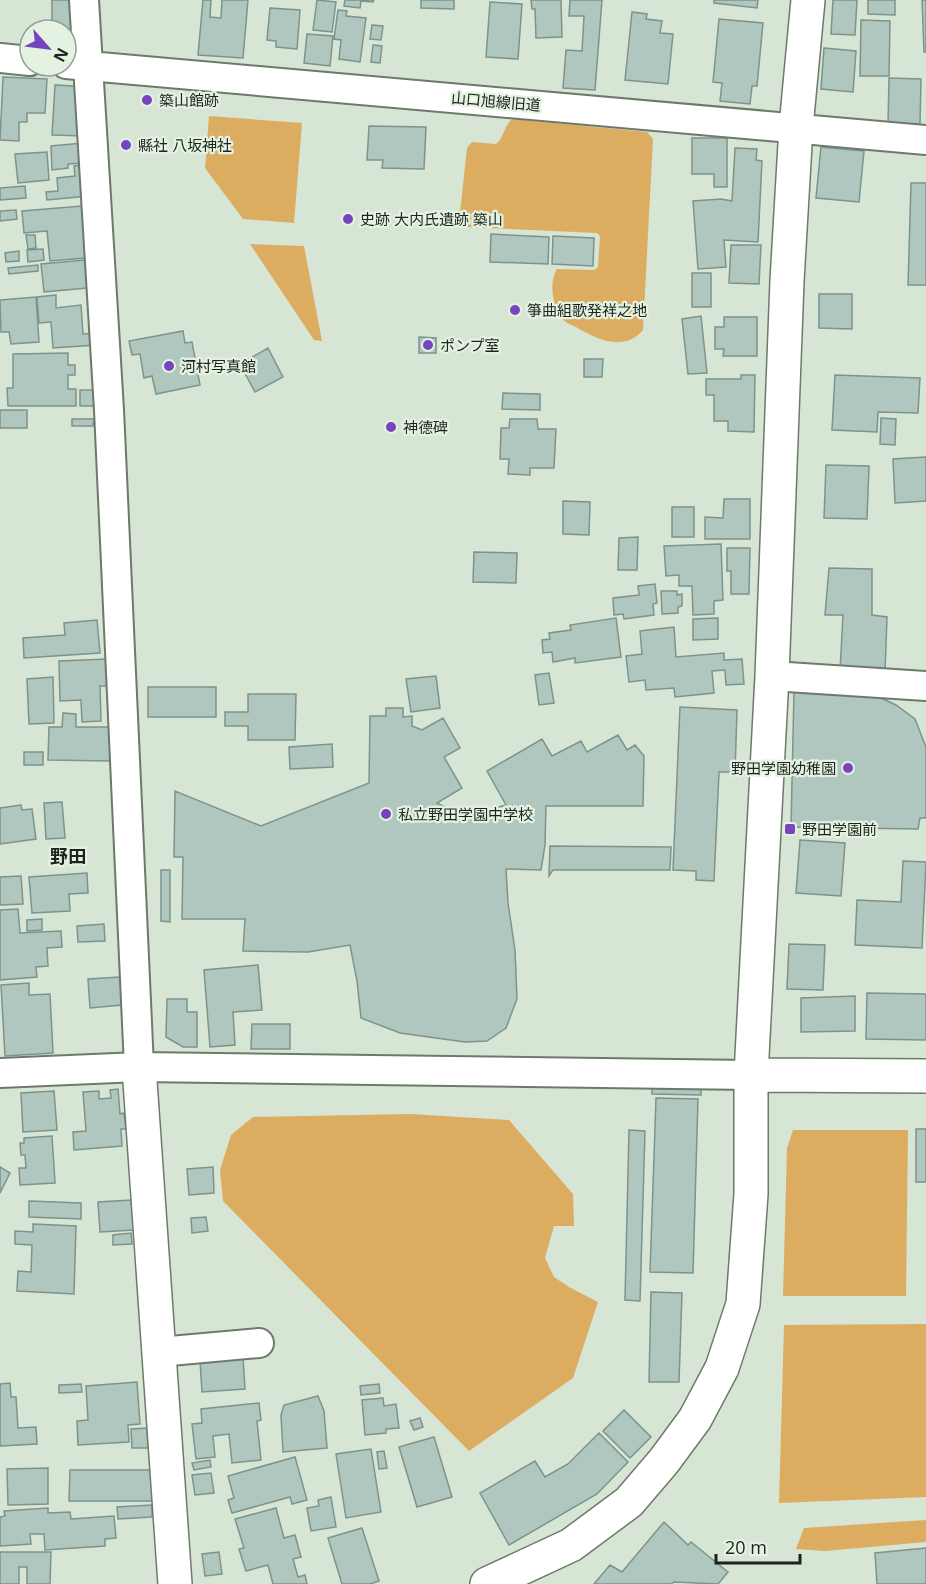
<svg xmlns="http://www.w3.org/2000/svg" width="926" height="1584" font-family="'Open Sans','Noto Sans JP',sans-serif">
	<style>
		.green { fill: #dcad61 }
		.building { fill: #afc7bf; stroke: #7d938c; stroke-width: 1.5 }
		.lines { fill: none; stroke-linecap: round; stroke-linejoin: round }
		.minor-casing { stroke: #6d7a6b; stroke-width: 32 }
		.tertiary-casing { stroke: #6d7a6b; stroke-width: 36 }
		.minor { stroke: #fff; stroke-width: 28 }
		.tertiary { stroke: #fff; stroke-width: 33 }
		.poi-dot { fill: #7645bd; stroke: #e4f3e1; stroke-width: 2 }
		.labels { text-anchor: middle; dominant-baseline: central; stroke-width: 4.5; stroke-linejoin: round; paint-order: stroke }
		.poi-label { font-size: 15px; fill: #1e231d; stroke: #e4f3e1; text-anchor: start }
		.street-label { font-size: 15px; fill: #1e231d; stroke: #e4f3e1 }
		.quarter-label { font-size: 18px; font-weight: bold; fill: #1e231d; stroke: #e4f3e1 }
	</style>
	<rect width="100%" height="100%" fill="#d7e5d4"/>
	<!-- green -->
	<path class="green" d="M209,116L302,123L294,223L243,219L205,168Z
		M512,119L647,132L653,139L643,330C624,352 598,340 576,327C571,325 564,322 561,317C552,305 549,281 557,269L594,270L598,267L600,236L597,233L466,227L459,222L467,148L472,142L496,144C504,138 504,126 512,119Z
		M250,244L304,246L322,341L314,340Z
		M410,1114L509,1120L573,1194L574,1226H554L545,1258L554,1277L569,1287L598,1302L573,1378L469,1451L223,1201L220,1170L231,1135L253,1117Z
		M793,1130H908L906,1296H783L787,1148Z
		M926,1324V1497L779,1503L784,1325Z
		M926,1520V1542L825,1551L796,1549L804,1528Z"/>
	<!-- building -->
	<path class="building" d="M52,0H78L76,41L66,40V30H52Z
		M203,0H211L210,17L221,18L222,0H248L243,58L198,55Z
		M317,0L336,2L332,32L313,30Z
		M345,0H374L373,2L361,1L360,8L344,6Z
		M421,0H454V9L421,8Z
		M531,0H561L562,37L536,38L535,9H532Z
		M570,0H602L595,90L563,88L566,50L582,51L584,16H569Z
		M714,0H758L757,8L714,3Z
		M833,0H857L855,35L831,34Z
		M868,0H895V15L868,14Z
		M922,0H926V52H924Z
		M490,2L522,4L518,59L486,57Z
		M270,8L300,10L297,49L276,47V41L267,40Z
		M338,10L347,11L346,16L366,18L360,62L339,59L341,40L334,39Z
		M632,12L647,14L646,19L662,21L660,33L673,34L668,84L625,80Z
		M719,19L763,23L757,86H752L750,104L720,101L722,83L713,82Z
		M861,20L890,21L889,76H860Z
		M372,25L383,26L381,40L370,39Z
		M307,34L333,36L330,66L304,63Z
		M373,45L382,46L380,63L371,62Z
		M824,48L856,51L853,92L821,89Z
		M3,77L47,79L45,113H27V122H19V141L0,140Z
		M889,78L921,79L920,124H888Z
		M55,85L75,86L84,136L52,135Z
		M369,126L426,127L424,169L382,168L383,160H367Z
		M692,138H727V187H714V174H692Z
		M83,143L84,163L68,164V168L52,170L51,146Z
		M821,147L864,151L859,202L816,198Z
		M735,148L757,149L756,160L762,161L758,242L724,240L726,267L698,269L693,201L721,199L732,201Z
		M47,152L49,180L18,183L15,154Z
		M85,165L88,196L47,200L46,192L58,191L57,178L75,176L74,166Z
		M911,183H926V285H908Z
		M25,186L26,198L0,200V188Z
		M82,206L86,258L50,261L47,231L24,233L22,211Z
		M16,210L17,219L0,221V211Z
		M491,234L549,237L548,264L490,262Z
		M26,235H35L36,248L28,249Z
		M553,236L594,238L593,266L552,264Z
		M731,245H761L759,284L729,283Z
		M43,249L44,260L28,262L27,250Z
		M19,251V261L6,262L5,253Z
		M85,260L87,288L44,292L41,264Z
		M38,265V271L9,274L8,268Z
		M692,273H711V307H692Z
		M819,294H852V329L819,328Z
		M56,295V308L81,305L83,334L95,333L96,345L53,348L51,322L39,323L37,297Z
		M36,297L39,342L11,344L9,332H1L0,300Z
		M701,316L707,373L688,374L682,319Z
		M724,317H757V356H723L724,349H715V327H724Z
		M183,331L185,343L192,342L200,385L156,394L152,376L144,378L140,354L132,355L129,341Z
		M419,337L436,338V353H419Z
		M268,348L283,377L255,392L240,364Z
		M68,353V365H75V375H68V389H76V406H8L7,388H13V354Z
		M584,359H603L602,377H584Z
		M741,375H755L754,432L728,431V421H714V395H706V379H741Z
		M835,375L920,378L918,413L878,412L877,432L832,430Z
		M80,390H97V406H80Z
		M503,393L540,394V410L502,409Z
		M0,410H27V428H0Z
		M881,418L896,419L895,445L880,444Z
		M72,419H94L93,426H72Z
		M510,419H537L538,429H556L554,468H530V475L508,474L509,459H500L501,428H509Z
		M926,457V501L895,503L893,459Z
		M826,465L869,466L867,519L824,518Z
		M724,499H750V539H705V517L723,518Z
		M563,501L590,502L589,535L563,534Z
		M672,507H694V537H672Z
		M638,537L637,570H618L619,538Z
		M721,544L723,600L714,601V614L693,615L692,586H679V575L666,576L664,546Z
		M727,548H750L749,594H731V571H727Z
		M474,552L517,553L516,583L473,582Z
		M829,568L872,569V615L887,617L885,673L840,671L843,615H825Z
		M655,584L657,603L653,604L654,615L624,619L623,614L614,615L613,598L639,595L638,586Z
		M661,591H677V595L682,594V606L678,607V613L662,614Z
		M616,618L621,657L575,663V658L553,662L552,652L543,653L542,640L550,639L549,633L571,630L570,625Z
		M718,618V639L693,640V619Z
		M97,620L100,653L24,658L23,638L65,635L64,623Z
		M674,627L676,657L724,653V660L742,659L744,684L726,685L725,670L712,671L714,693L675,697L674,688L646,690L645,680L629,682L626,656L642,654L640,631Z
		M107,659L108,686H100L101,721L82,722L81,700L60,701L59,661Z
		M549,673L554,703L539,705L535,675Z
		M436,676L440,708L411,712L406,679Z
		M53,677L54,723L29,724L27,679Z
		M148,687H216V717H148Z
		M794,692L871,693L896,705L915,719L926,747V818H920L918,829L791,827Z
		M248,694H296L295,740H248V726H225V712H248Z
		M680,707L737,710L735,772H719L714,881L696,880V871L673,870Z
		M386,708H403V717L412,716V726L422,730L443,718L460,748L444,757L462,788L437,803L463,817L506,805L487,771L542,739L552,756L581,741L587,752L618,735L627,750L635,745L644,756L643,806H546L545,845L541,870L506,869L508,903L515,950L517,999L506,1028L487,1041L465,1042L400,1033L361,1018L357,981L350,945L308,952L243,951L245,919H182L183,857H174L175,791L261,826L369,783L370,716H386Z
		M63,713L76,714V727H110V761L48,760L49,727H62Z
		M332,744L333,767L290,769L289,747Z
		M24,752H43V765H24Z
		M62,802L65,838L46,839L44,803Z
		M21,805L22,810L32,809L36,839L0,844V808Z
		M800,840L845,843L841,896L796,893Z
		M550,846L671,847L670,870H553L549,876Z
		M903,861L926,862L922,948L855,945L857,900L901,902Z
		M161,870H170V922L161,921Z
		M87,873L88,893L69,894L70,911L32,913L29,877Z
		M21,876L23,904L0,905V877Z
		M18,909L20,933L61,931L62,947L47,948L48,966L36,967L37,977L0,980V910Z
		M42,919V930L27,931V920Z
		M104,924L105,941L78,942L77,926Z
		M789,944L825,945L823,990L787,989Z
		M258,965L262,1010L233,1012L235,1045L210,1047L204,970Z
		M120,977L122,1005L90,1008L88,979Z
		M29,983V995L50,994L53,1053L5,1056L1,985Z
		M867,993L926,994V1040L866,1039Z
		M855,996V1031L801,1032V998Z
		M167,999H187V1012H197V1047H183L166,1037Z
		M252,1024H290V1049H251Z
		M652,1084L701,1085V1095L652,1094Z
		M118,1089L120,1114L124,1113L126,1129H121L122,1146L74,1150L73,1132L86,1131L83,1092L99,1091V1099L111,1098L110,1090Z
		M54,1091L57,1130L23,1132L21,1093Z
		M656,1098L698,1099L693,1273L650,1272Z
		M916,1129H926V1182H916Z
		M629,1130L645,1131L640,1301L625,1300Z
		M52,1136L55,1183L20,1185L19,1168H26L25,1155H21L20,1143H24V1138Z
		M0,1167L10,1173L0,1193Z
		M213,1167L214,1193L189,1195L187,1169Z
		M131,1200L134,1230L100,1232L98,1202Z
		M29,1201L81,1203V1219L29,1217Z
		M206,1217L208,1231L192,1233L191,1218Z
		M33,1224L76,1226L74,1294L17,1291L18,1271L31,1272L32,1245L15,1244V1231L33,1232Z
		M131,1233L132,1244L113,1245V1235Z
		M651,1292L682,1293L679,1382H649Z
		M243,1357L245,1389L202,1392L200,1360Z
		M137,1382L140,1424L128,1425L129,1442L78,1445L77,1421L88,1420L86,1386Z
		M10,1383L11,1397H16L18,1428L36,1427L37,1444L0,1446V1384Z
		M81,1384L82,1392L59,1393V1385Z
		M379,1384L380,1393L361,1395L360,1386Z
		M318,1396L324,1411L327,1448L283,1452L281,1415L284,1405Z
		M383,1398L384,1406L396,1404L399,1428L386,1429V1433L365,1435L362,1400Z
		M259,1403L261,1420L257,1421L261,1460L232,1463L229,1434L213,1436L215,1457L196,1459L192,1424L202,1423L201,1409Z
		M624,1410L651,1437L630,1458L603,1431Z
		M420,1418L423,1427L414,1430L410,1421Z
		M147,1428L148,1448H132L131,1429Z
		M599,1433L628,1462L597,1494L509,1545L480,1493L535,1461L545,1477L568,1464Z
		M434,1437L452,1497L417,1507L399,1447Z
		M371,1449L381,1512L346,1518L336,1454Z
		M384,1451L387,1468L379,1469L377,1452Z
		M295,1457L307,1500L292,1504L290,1497L232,1513L228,1500L234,1498L228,1476Z
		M210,1460L211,1467L194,1470L192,1463Z
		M48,1468V1504L8,1505L7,1469Z
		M70,1470H158V1501H69Z
		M211,1473L214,1493L195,1495L192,1475Z
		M331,1497L336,1527L311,1531L307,1508L319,1506L318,1500Z
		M152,1505V1517L118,1519L117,1507Z
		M48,1508V1513L70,1512L71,1519L114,1516L116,1538L105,1539V1546L45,1550L44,1534H30L31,1544L0,1546V1517L5,1516L4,1511Z
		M276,1508L284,1538L295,1535L301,1557L293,1559L298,1577L305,1575L307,1584H273L268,1565L246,1571L239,1549L244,1548L235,1519Z
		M664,1522L688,1545L691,1542L728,1572L718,1584L674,1582L671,1584H594L610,1565L622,1572Z
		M362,1528L379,1581L370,1584H342L328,1538Z
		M926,1548V1584H877L875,1553Z
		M0,1552H51L50,1584H27V1567H19V1584H0Z
		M219,1552L222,1574L205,1576L202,1554Z"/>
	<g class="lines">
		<!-- minor casing -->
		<g class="minor-casing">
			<path id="minor" d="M84,0L109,410L139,1067
				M0,58L30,61
				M66,64L926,140
				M772,676L926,686
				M0,1073L139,1067L751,1075
				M159,1352L259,1343"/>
		</g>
		<!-- tertiary casing -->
		<g class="tertiary-casing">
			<path id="tertiary" d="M139,1067L175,1584
				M751,1075L926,1076
				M487,1584L571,1545L629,1502L664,1461L695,1419L722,1368L743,1304L751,1194V1075L772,676L787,281L796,127L808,0"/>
		</g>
		<!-- minor -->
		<use href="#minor" class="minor"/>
		<!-- tertiary -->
		<use href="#tertiary" class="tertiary"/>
	</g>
	<!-- markers -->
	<g class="poi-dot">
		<circle cx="147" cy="100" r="6"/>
		<circle cx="126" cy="145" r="6"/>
		<circle cx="348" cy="219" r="6"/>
		<circle cx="515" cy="310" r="6"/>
		<circle cx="428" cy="345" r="6"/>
		<circle cx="169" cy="366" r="6"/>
		<circle cx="391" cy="427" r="6"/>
		<circle cx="848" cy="768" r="6"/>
		<circle cx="386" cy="814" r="6"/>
		<rect x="784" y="823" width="12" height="12" rx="3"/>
	</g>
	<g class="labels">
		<!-- poi labels -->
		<g class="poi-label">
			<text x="159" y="100">築山館跡</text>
			<text x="138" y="145">縣社 八坂神社</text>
			<text x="360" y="219">史跡 大内氏遺跡 築山</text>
			<text x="527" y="310">箏曲組歌発祥之地</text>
			<text x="440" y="345">ポンプ室</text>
			<text x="181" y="366">河村写真館</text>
			<text x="403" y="427">神德碑</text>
			<text x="836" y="768" text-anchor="end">野田学園幼稚園</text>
			<text x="398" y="814">私立野田学園中学校</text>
			<text x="802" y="829">野田学園前</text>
		</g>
		<!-- street labels -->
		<g class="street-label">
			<text transform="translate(496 101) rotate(5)">山口旭線旧道</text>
		</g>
		<!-- quarter labels -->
		<g class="quarter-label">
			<text x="68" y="856">野田</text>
		</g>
	</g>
	<!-- north arrow -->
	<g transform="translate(48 48) rotate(118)"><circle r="28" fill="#e4f3e1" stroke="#95a093" stroke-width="1.5"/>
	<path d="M0-4.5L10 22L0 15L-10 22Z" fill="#7645bd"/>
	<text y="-9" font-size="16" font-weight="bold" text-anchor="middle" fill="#1e231d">N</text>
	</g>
	<!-- scale -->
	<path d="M716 1554v9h84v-9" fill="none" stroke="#1e231d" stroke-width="3"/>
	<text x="725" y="1554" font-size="18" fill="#1e231d" stroke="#e4f3e1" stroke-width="4.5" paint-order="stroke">20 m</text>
</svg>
